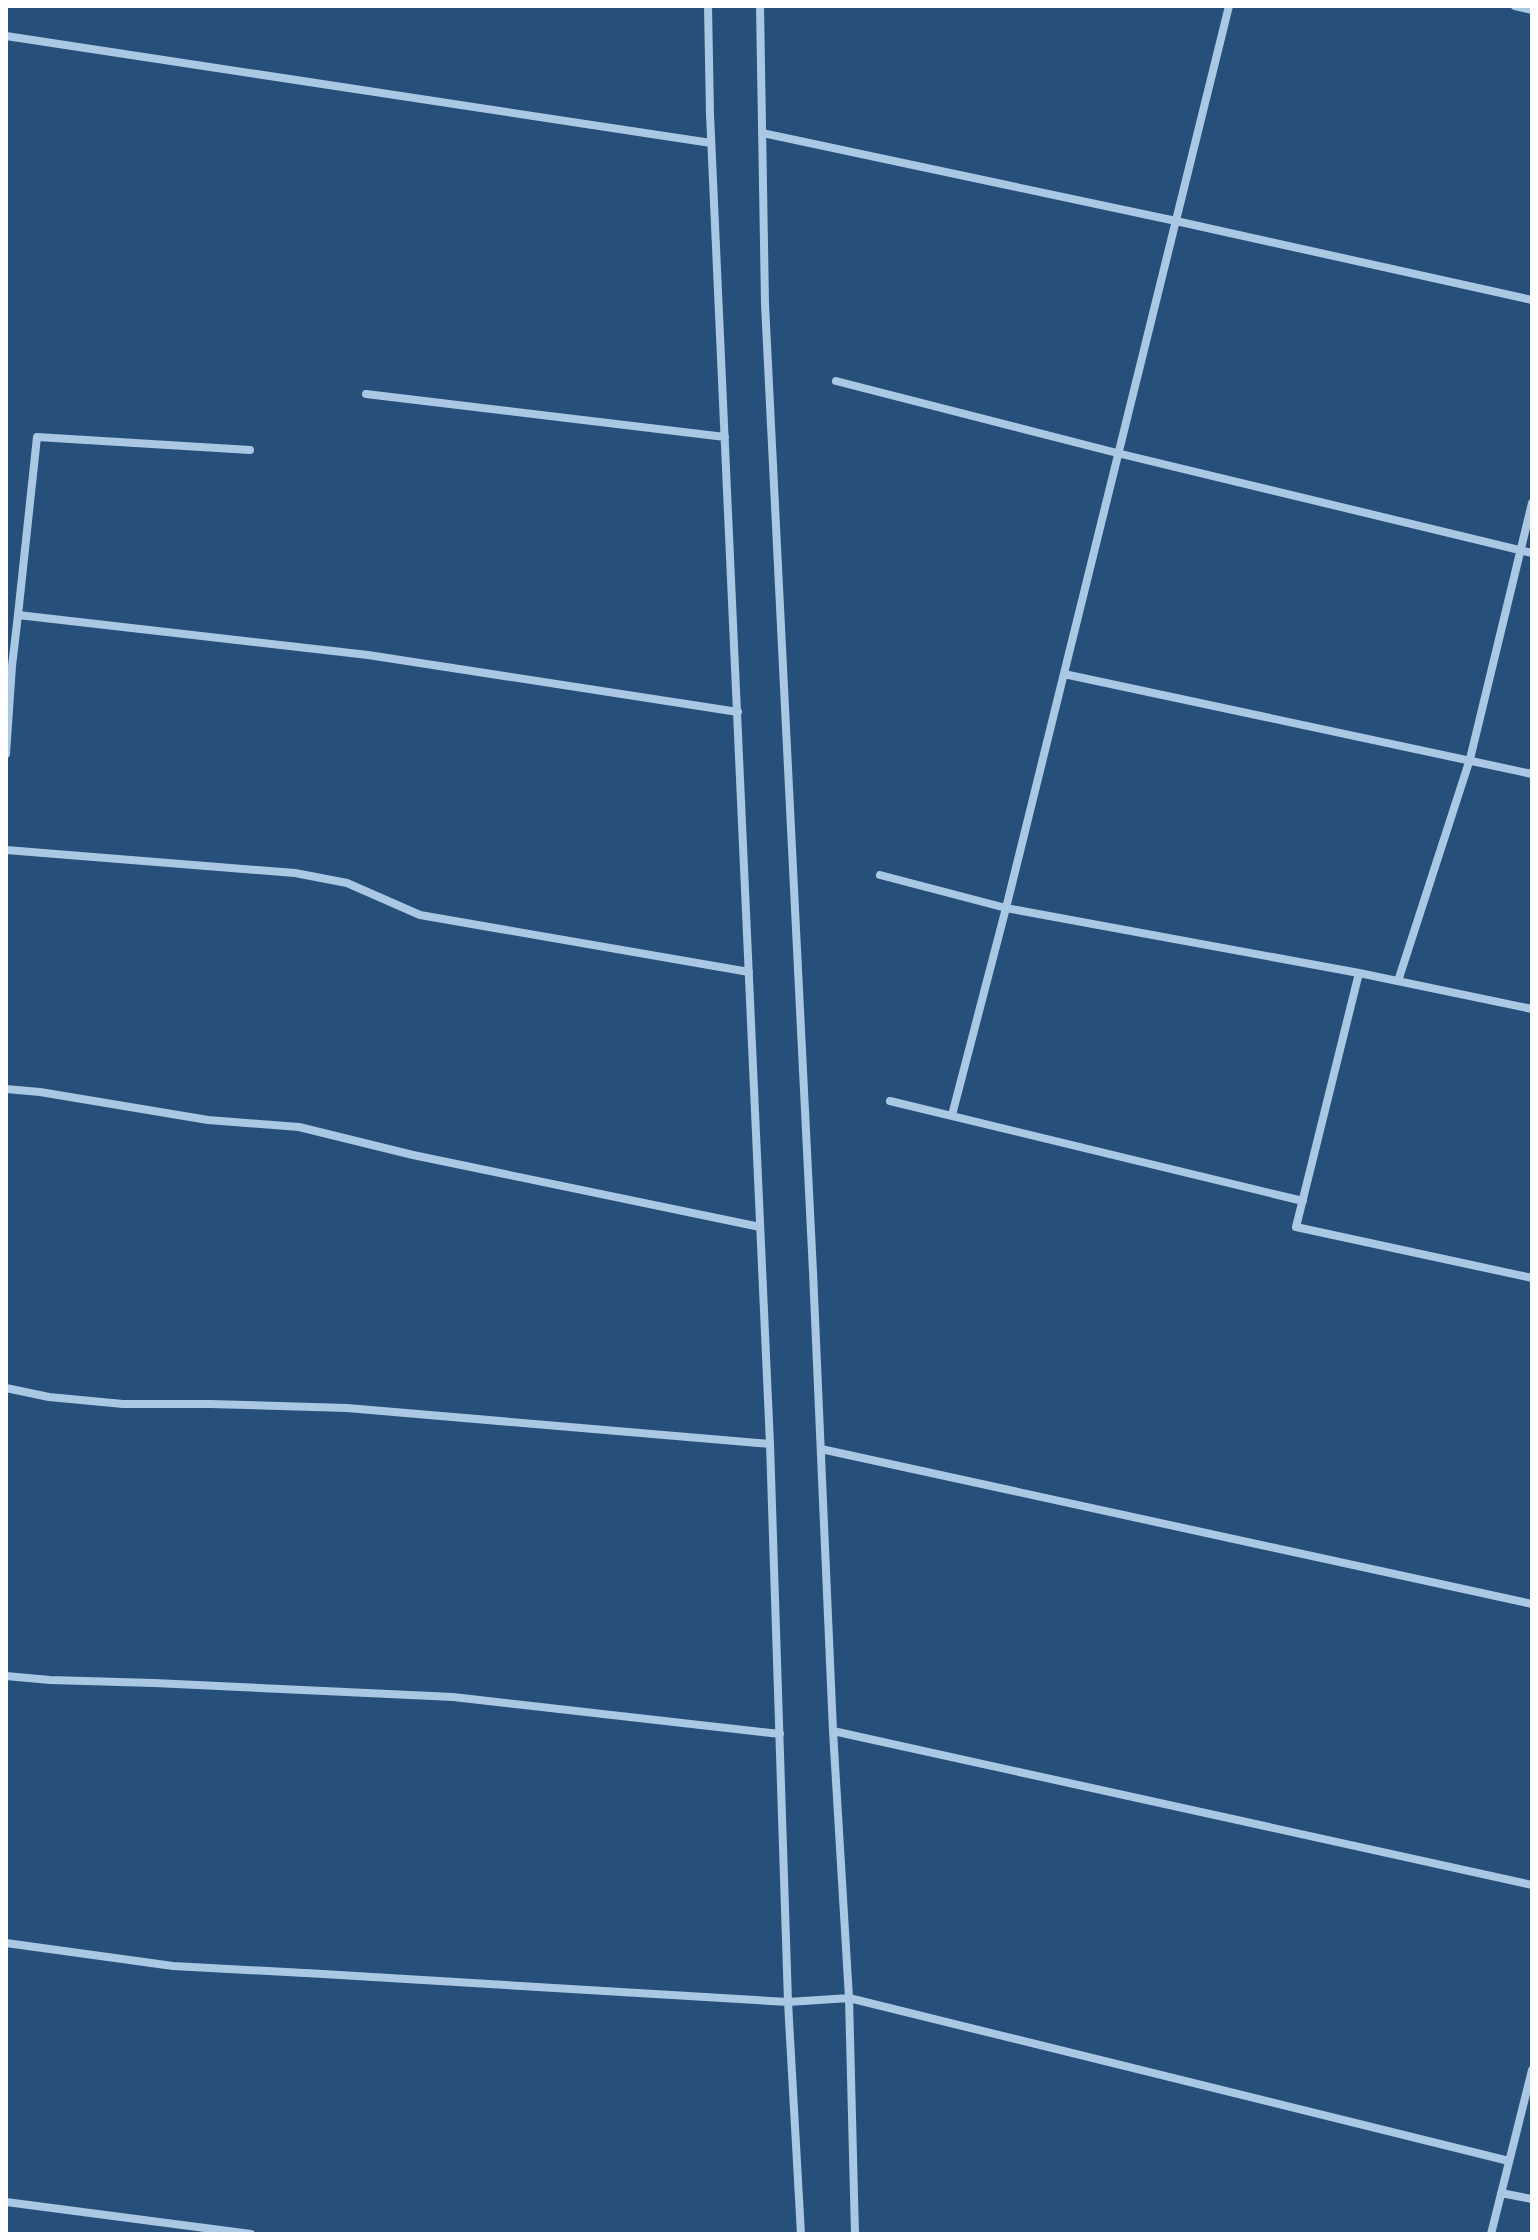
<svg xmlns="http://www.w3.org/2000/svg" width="1538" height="2240" font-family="Mulish,sans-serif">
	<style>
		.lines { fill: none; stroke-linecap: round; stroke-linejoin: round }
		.minor { stroke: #aac7e3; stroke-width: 8 }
	</style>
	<rect width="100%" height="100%" fill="#265079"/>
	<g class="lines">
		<!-- minor -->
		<path class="minor" d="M708,6L710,114L770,1444L788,2002L801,2234
			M760,6L765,304L813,1272L833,1731L849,1998L855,2234
			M1515,6L1532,10
			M6,36L711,143
			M762,133L1176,221L1532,300
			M836,381L1117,453L1532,553
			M366,394L725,437
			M18,615L37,437L250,450
			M1064,674L1532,774
			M6,754L12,666L18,615L368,655L738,712
			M6,850L295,873L347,883L420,915L749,972
			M880,875L1006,908L1359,973L1532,1009
			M1359,973L1296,1227L1532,1278
			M1398,981L1470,759L1532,503
			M6,1089L40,1092L208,1120L299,1127L413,1155L760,1227
			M890,1101L1303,1201
			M952,1115L1006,908L1229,6
			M6,1388L49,1397L123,1404H210L347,1408L770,1444
			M821,1449L1532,1604
			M6,1676L50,1680L154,1683L453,1697L780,1734
			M833,1731L1532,1885
			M6,1943L173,1966L323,1974L788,2002L849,1998L1509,2161
			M1501,2193L1532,2199
			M6,2202L251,2234
			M1491,2234L1532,2070"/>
	</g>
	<!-- border -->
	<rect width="1538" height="2240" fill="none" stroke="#ffffff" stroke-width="16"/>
</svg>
